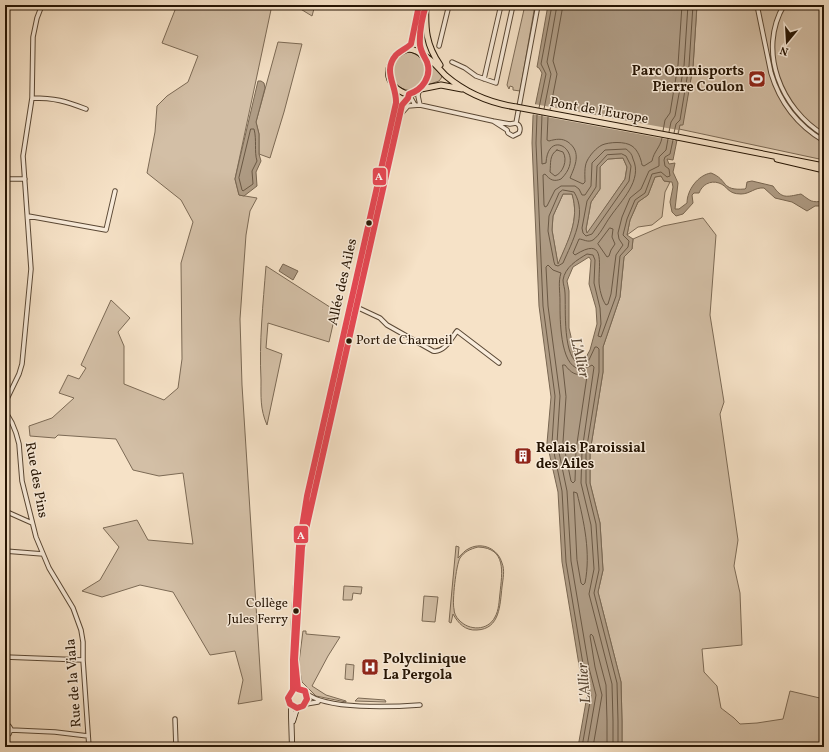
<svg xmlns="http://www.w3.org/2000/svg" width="829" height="752" font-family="Vollkorn,serif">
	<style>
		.green { fill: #d3bfa6; stroke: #7c6a55; fill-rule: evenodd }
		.water { fill: #af9c85; stroke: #786651; fill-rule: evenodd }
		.pier { fill: #f6e2c7 }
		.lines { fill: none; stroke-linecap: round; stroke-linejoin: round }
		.shore { stroke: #6a5844; stroke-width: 1 }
		.minor-casing { stroke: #5a4835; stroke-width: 5.5 }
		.secondary-casing { stroke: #261504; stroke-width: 6 }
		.primary-casing { stroke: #261504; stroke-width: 7 }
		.minor { stroke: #f9ecdb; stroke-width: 3.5 }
		.secondary { stroke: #f9ecdb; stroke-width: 4.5 }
		.primary { stroke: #f6e2c7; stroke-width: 5 }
		.primary-bridge-casing { stroke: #261504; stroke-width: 7; stroke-linecap: butt }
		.primary-bridge { stroke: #f6e2c7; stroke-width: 5 }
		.bus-1-casing { stroke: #f9ecdb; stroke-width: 9 }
		.bus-1 { stroke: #e74754; stroke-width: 6 }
		.bus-dot { fill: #261504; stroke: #f9ecdb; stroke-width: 1.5 }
		.labels { text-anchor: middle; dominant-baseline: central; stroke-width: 3; stroke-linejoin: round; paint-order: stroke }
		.bus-label { font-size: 13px; fill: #261504; stroke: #f9ecdb; text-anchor: start }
		.poi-label { font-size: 14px; font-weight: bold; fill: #261504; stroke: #f9ecdb; text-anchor: start }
		.street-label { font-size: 14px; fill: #261504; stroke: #f9ecdb }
		.water-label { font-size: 15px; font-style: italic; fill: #5d4b38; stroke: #f9ecdb }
		.line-badge { stroke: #f9ecdb; stroke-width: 1.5 }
		.badge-label { font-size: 11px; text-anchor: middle; font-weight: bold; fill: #fff }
	</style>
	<rect width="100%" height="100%" fill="#f6e2c7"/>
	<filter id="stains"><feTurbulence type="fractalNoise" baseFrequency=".005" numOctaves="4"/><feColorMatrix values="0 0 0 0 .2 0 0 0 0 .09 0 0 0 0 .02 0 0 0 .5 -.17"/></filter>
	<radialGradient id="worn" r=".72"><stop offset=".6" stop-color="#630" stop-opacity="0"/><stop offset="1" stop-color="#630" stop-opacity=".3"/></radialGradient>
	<!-- green -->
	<path class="green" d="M177,5H272L235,179L239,195L257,198L250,211L246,235L240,319L242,385L262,700L238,704L243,680L235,651L210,655L173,592L140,585L102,597L82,591L100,580L119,547L103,528L137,520L148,540L193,544L183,473L159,476L133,470L116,439L58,435L55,438L30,436L29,426L52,418L74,398L59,393L68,375L79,379L86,368L81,365L111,300L130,318L118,332L124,346V384L164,400L178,388L182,359L181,263L193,222L181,200L147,173L155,132L157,106L167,96L188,82L198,56L162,43Z
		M294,5H315L312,16Z
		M525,5H535L520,91L513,90V87L510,86L509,89L507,85Z
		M697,5H824V160L679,129L680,124L682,125L693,67Z
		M278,42L302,44L284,112L270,158L259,154V134L256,122Z
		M410,52C422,55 429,67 424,78C413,104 383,83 395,62C398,56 404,53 410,52Z
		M429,62L441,74L442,77L439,81L427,85L431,73Z
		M623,158L627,167L625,179L587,234L586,229L591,202L600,189V167L608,159Z
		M661,176L664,181L670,182L665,192L662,217L652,225L638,227L627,235L630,220L638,202L648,195L655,177Z
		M563,194H572C580,220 568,241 558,265L552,230L553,216Z
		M703,218L716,235L710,315L724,402L720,414L738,540L734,566L740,593L742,645L702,649L704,672L717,686L721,708L734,718L740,724L757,723L783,719L790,691L824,699V747H622V721L621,682L598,592L603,570L600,523L590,483V452L603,372V347L620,297L624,257L632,249L633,239L663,226Z
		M266,266L336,311L329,342L268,323L266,348L282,354L267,425C260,409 261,397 261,380C259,342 263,304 266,266Z
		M456,546L459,547L458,558C462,554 465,550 470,548C483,542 498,549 502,563C505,570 503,579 502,587C500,605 500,629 477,630C465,631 458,623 453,614L451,623L449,622ZM478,547C507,548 502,573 500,593C499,601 499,610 495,617C488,631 469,631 459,620C456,617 454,613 454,609C452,602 456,565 460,558C464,552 470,549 478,547Z
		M344,586L362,587L361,594L353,593L352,600H343Z
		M424,596L438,597L435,622L422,621Z
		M303,631H306V634L340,637L328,656L312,686L326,695L346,701V702L316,696L302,682L300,672L299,662Z
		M346,664L354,665L353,680L345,679Z
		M358,698L385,700L386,702L355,701Z"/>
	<!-- water -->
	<path class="water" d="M548,5H697L693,67L683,125H680L673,160L667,159L669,164L675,163L673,172L678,183L675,209H679L687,203C687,190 698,175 711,173C729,180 720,191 745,189L746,188L747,182L752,181L773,186C782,199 786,197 801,194C811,201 811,203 824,201V206H815L807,211L792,202L775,198L764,188C755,187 750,194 741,194C727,194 728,186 719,183C710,180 702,185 699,193H694L692,195L693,203L683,214L676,216L672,212L670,202L673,187L672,182L664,181L661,176L655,177L648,195L638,202L630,220L627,235L633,239L632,249L624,257L620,297L603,347V372L590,452V483L600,523L603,570L598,592L621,682L622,721V747H578L587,696L580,671L562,562L558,492L547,443L551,397L539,306L532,143L533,116L542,73L539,68L537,67ZM623,158L627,167L625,179L587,233L586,229L591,202L600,189V167L608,159ZM563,194H572C580,220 568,240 558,264L552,230L553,216ZM589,257L591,260L589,284L596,308L597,324L590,350L585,359L580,360L574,350L569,328V291L567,281L573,267Z
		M258,81H261L264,83L265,88L256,122L259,134V154L261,161L256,172L257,186L244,196L239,195L235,179Z
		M283,264L298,271L293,280L279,271Z"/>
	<!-- pier -->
	<path class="pier" d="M534,104L678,130L676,141L531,114Z"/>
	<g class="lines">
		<!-- shore -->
		<path class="shore" d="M539,108L546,74L541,64L552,5
			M544,109L551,74L547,62L557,5
			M550,110L557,74L553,61L563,5
			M537,115L536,143L543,306L555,396L552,443L562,491L566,562L584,670L591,696L582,747
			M542,115L541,142L542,164L546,163C548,126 588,153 561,179C554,182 550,180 545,174L543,175L544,205L545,207L547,206L555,190L561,186H575L579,189L582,195H585L591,186L592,163L605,150L626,149C630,152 632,154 633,159C643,180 621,201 610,217C605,224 600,235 593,240C588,243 583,239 579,239L573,253L575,255C605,236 599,262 599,281C599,288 602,300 606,305L608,304L611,294L616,255L623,245L619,239L618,233L622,217L630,198L641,189L649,171L659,166V157L666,150L668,139
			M548,117L547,140L549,141C556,139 562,138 568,142C582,152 575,166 570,178L583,184L585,182C585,176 584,167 587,161C590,155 596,148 602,145C609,142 625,141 632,146C638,150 641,159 642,165L644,166L652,161C654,151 660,148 662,138
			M251,129H254C257,140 254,151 257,161L252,171L253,184L243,191L242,190L239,178Z
			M663,131L665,120L670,113L678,65L682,5
			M669,132L671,122L675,116L684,66L688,5
			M674,133L676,124L680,120L689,66L693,5
			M557,150L563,152C568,160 563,173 555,176L550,172C551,163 549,155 557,150Z
			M622,154L626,156L631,166L629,181L592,234L586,236L583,233L582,228L587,201L596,187L597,166L607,155Z
			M563,190L574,192C588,214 572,242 563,263L558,266L555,265L554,262L548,231L549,216L559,193Z
			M610,228L613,229L612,237L615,244L611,250L609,256L607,257L598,244Z
			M563,365H565C571,373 576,376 585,374L587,376L576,450L575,481L573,483L571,481L563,442L566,397Z
			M574,492L577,493C584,522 591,553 585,583L583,585L581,583L577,560Z
			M587,747L596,695L589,668L571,561L567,491L557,443L560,396L548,306L546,267L548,265L553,270L561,273C558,282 560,291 560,301C560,318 559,385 592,365L594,367L582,451L581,483L591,525L594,569L589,594L612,684L613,721V747
			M593,747L602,695L595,667L590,636L591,634L593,636L606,685L607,721V747
			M618,747V721L617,683L594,593L599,570L596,524L586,483V452L599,372V349L597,347H595L588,362L581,364C562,361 566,307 565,293C565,289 563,284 563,280C565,267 577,260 587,254L593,255L595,260L594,283L600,308L601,324L598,336L601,337L616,296L620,256L628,247L629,241L623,235L627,219L635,200L645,193L652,174L661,172L667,177L670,176L669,169L665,166L664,160L665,157L670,154L673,140"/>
		<!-- minor casing -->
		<g class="minor-casing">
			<path id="minor" d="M757,5L771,73C780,103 797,125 824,141
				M784,5C757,51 781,109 824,135
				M439,46L449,5
				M452,62L465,68L476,76L496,83L513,5
				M484,79L501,5
				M419,90L418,96L420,105
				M411,93V98L415,105
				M32,98C55,98 65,101 86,109
				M400,115L408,106L420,105L493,121L510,124L516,123C520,125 521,129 519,133L513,136L508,133L507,130
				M493,121L507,130
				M516,123L538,5
				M5,179H25
				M28,216L106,230L115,191
				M350,304L380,318L387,325L433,351C444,353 451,339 457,331L499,363
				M5,403L19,374L22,364L31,269L23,156L32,98L33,37L37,18L42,5
				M5,411L12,423L16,433L19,444L22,481L36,537L49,568L73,608L81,630L83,642V660L89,747
				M5,511L32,523
				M5,551L43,554
				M5,657L83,660
				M306,693C326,710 393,707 420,705
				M306,704L318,702
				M175,719L176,747
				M5,724L9,726L11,729L9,734L5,735
				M11,730L55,732L88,736
				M89,747L108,745L129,747"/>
		</g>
		<!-- secondary casing -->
		<g class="secondary-casing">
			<path id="secondary" d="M302,545L402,105L408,98L409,94
				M296,645L299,597
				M296,674L298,689
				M293,690C293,680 292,670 293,660C293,606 298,549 307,496L396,103L397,97L395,88
				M290,704L297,708L303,706L307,699C307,692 302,688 295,689L289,695L291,708L292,747
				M293,721L297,708"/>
		</g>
		<!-- primary casing -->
		<g class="primary-casing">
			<path id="primary" d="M426,5C425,29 426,45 440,65
				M407,49C440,50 430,101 404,93C400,91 396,89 394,86C382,72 392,55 407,49Z
				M407,49L411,44L419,5
				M421,54L420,35L423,15
				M423,55C433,60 438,68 446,76C466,93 490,103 516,107
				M421,89L441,85L462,89
				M677,137L824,166
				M777,159L824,170"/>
		</g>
		<!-- minor -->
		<use href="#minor" class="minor"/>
		<!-- secondary -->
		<use href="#secondary" class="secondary"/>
		<!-- primary -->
		<use href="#primary" class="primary"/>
		<!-- primary-bridge casing -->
		<g class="primary-bridge-casing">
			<path id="primary-bridge" d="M516,107L677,137"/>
		</g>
		<!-- primary-bridge -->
		<use href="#primary-bridge" class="primary-bridge"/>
		<!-- bus-1 casing -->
		<g class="bus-1-casing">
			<path id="bus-1" d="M419,5L411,44C407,48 400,51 396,55C382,71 397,86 396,103L307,496L299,546L293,660V690L288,698L290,704L297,708L303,706L307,699L305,691L298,689L295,660L302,547L402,105L408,98L409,94C422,90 432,77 427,62C424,56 421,52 420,45C419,31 422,18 426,5"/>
		</g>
		<!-- bus-1 -->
		<use href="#bus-1" class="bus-1"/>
	</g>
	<!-- icons -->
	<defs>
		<g id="stadium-square" transform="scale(0.9)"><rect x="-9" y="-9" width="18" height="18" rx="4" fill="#8f2418" stroke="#f9ecdb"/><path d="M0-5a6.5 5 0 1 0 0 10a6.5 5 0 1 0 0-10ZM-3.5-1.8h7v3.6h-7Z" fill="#fff"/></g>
		<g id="building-square" transform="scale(0.9)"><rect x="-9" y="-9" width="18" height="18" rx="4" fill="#8f2418" stroke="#f9ecdb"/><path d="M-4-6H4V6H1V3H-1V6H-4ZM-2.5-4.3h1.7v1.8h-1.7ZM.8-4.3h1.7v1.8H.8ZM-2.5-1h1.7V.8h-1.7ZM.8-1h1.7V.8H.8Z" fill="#fff"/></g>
		<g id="hospital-square" transform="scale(0.9)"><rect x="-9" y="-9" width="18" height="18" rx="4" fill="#8f2418" stroke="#f9ecdb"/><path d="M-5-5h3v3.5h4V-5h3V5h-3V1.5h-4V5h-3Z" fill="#fff"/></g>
	</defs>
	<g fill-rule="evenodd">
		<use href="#stadium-square" x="757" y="79"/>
		<use href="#building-square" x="523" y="456"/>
		<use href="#hospital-square" x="370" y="667"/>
	</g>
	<!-- markers -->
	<g class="bus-dot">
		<circle cx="369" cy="223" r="3.5"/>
		<circle cx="349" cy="341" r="3.5"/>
		<circle cx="296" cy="611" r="3.5"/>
	</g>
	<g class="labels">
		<!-- bus labels -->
		<g class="bus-label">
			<text x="356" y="341">Port de Charmeil</text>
			<text x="288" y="604" text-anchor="end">Collège<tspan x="288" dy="16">Jules Ferry</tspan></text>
		</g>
		<!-- poi labels -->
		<g class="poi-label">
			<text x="744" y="71" text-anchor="end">Parc Omnisports<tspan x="744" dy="16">Pierre Coulon</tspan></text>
			<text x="536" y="448">Relais Paroissial<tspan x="536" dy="16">des Ailes</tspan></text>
			<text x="383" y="659">Polyclinique<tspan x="383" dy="16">La Pergola</tspan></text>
		</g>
		<!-- street labels -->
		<g class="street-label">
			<text transform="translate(599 111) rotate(10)">Pont de l'Europe</text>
			<text transform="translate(343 282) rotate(-77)">Allée des Ailes</text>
			<text transform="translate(36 480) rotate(80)">Rue des Pins</text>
			<text transform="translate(74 683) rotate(-94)">Rue de la Viala</text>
		</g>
		<!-- water labels -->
		<g class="water-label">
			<text transform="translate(579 358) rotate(77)">L'Allier</text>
			<text transform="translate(585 683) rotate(-95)">L'Allier</text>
		</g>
	</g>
	<g class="line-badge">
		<rect x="372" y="167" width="15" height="19" rx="4" fill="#e74754"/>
		<rect x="293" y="525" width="16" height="19" rx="4" fill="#e74754"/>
	</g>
	<g class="badge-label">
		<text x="379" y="180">A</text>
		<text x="301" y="539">A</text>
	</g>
	<!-- margin -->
	<rect width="829" height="752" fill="none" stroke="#f6e2c7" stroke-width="20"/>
	<rect x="6" y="6" width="817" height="740" fill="none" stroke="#261504" stroke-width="2"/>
	<rect x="10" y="10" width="809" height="732" fill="none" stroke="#261504"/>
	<!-- north arrow -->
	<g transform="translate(787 42) rotate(198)" stroke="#f9ecdb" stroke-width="3" paint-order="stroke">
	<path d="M0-3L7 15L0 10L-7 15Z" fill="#261504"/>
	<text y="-6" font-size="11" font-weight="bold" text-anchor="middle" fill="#261504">N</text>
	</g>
	<rect width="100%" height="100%" filter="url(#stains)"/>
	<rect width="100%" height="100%" fill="url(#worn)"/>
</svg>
